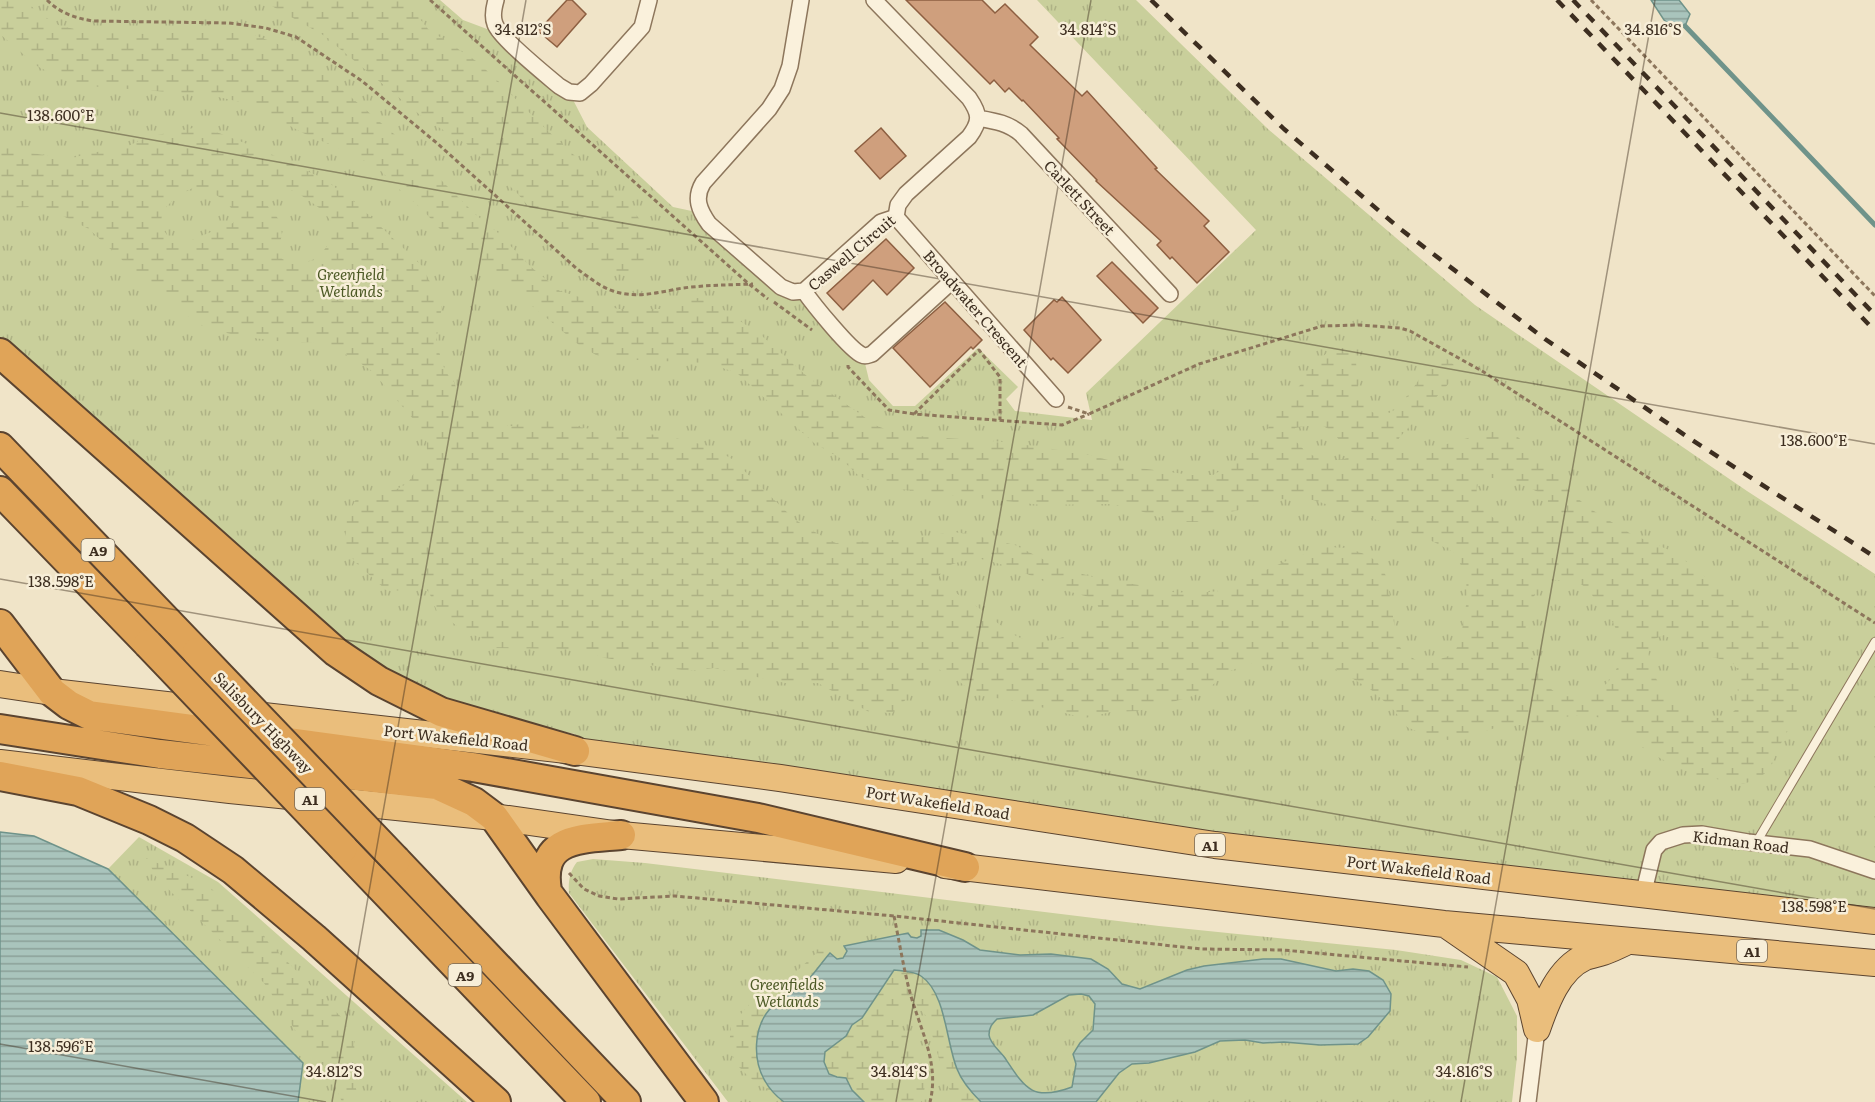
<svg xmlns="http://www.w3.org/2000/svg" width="1875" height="1102" font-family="Literata,serif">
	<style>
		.grass { fill: url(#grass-tufts) }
		.wetland { fill: url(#wetland-marsh); fill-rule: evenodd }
		.water { fill: url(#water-rules); stroke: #6f938a; stroke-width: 1.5; fill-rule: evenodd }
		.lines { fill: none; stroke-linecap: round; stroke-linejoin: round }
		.stream { stroke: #6f938a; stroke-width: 5 }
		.building { fill: #cf9f7d; stroke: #8d5f41; stroke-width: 1.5 }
		.service-casing { stroke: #8d765c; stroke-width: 10 }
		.minor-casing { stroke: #8d765c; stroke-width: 18 }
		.trunk-casing { stroke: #5b4430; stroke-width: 28 }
		.motorway-casing { stroke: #5b4430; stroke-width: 32 }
		.path { stroke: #8d765c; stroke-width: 3; stroke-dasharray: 4.5 3; stroke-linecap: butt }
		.service { stroke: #faf1dc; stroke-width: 8 }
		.minor { stroke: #faf1dc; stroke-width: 15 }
		.trunk { stroke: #eabe7c; stroke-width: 26 }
		.motorway { stroke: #e0a458; stroke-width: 28 }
		.rail { stroke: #3d2e20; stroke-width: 4.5; stroke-dasharray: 10 10; stroke-linecap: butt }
		.motorway-bridge-casing { stroke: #5b4430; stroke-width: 32; stroke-linecap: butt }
		.motorway-bridge { stroke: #e0a458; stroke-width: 28 }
		.ticks { fill: none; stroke: #3d2e20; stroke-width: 1.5; stroke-opacity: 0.45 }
		.labels { text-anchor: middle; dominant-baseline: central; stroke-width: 5; stroke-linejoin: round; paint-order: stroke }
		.shield { fill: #f7eed8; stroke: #756857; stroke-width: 1.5 }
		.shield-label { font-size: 14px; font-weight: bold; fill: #3d2e20 }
		.street-label { font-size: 15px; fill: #3d2e20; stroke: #f7eed8 }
		.park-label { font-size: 15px; font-style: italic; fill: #4d5a26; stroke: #f7eed8 }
		.ticks-label { font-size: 15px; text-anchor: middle; fill: #3d2e20; stroke: #f7eed8; stroke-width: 5; stroke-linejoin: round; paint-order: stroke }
	</style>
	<defs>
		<pattern id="grass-tufts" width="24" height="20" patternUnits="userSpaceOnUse" patternTransform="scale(1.5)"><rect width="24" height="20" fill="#c9cf9b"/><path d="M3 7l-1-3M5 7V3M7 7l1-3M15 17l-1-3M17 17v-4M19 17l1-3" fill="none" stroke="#aeb285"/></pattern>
		<pattern id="wetland-marsh" width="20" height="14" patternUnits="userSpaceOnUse" patternTransform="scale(1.5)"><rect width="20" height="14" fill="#c9cf9b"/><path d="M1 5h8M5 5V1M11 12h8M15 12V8" fill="none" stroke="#aeb285"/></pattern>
		<pattern id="water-rules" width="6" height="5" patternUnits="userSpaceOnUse" patternTransform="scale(1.5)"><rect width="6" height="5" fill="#a9c4bc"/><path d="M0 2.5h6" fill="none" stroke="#8ba098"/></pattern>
	</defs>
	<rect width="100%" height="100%" fill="#f0e4c8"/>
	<!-- grass -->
	<path class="grass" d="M0,0H440L463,20L503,35L569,92L587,127L673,207L701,213L793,292L863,355L869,380L893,406H915L978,348L1018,387L1006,399L1015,411L1092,420L1086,393L1256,230L1037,0H1136L1269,130L1475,305L1747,491L1875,574V921L575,751V734L470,712L356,656L0,342Z
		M139,837L218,882L467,1102H298L303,1063L108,869Z
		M593,859L645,863L1159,926L1396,950L1461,960L1497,977L1517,1016V1057L1512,1102H728L569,893C568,881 570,871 577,862Z"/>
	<!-- wetland -->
	<path class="wetland" d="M0,0H28L35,11L60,26L95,33L148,34L216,31L245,32L276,43L318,69L401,140L476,215L497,232L531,267L560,291L618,309H660L679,301L698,298L716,305L761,335L809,378L877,426L902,435L1006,442L1085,454L1139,468L1192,475H1213L1252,452L1287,400L1301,384L1307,372L1316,363L1328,352L1342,346L1355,351L1359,397L1366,409L1382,417L1396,409L1404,401L1418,381L1424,367L1438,356L1447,359L1459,369L1451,381L1399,438L1400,447L1419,452L1475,436L1495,427L1514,434L1524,442L1553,471L1568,490L1589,508L1631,534L1669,550L1683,559L1742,606L1795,635L1802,648L1799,668L1800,691L1796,715L1779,747L1770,769L1758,779L1743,784L1695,775L1671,764L1647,751L1608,719L1585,715L1563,717L1536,725H1504L1468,737L1448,740L1423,734L1407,727L1392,708L1370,689L1340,671L1311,660L1255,662L1227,672L1207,690L1187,698L1138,711L1111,712L1085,718L1016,701L976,695L955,678L938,669L930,675L909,684L905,700L892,713L869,712L818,683L790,684L714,668L688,671L605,658L575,649L492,648L480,637L469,634L447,619L440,618C433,604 433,594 421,584L410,591L386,590L354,561L345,542L347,517L357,497L397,489L408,483L427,450L426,434L372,371L354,359L335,349L313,342L295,343L268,340L235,335L206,328L180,311L157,293L89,229L53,211L35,207L0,208V138L4,142L25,152L69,159L90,153L124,148L147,137L193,128L219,133L260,149L324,179L357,204L422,266L442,306L436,342L445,371L454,382L459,396L471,410L494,426H512L545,417L561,419L578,427L598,430L658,435L685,440L711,447L732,459L794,519L823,537L836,543L913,539L950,532L964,533L1015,545L1060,568L1101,579L1139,585L1171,592L1198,593L1219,591L1293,558L1327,547L1348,548L1367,555L1376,561L1381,566L1387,578L1397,642L1403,652L1419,662L1435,661L1451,655L1460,643L1467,599L1466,576L1455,553L1434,542L1380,521L1313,500L1278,499L1235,511L1220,513L1197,522H1173L1134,509L1108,504L1041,505L889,488L859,476L840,458L814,443L737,373L708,363L616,359L596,355L579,345L440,229L422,209L401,191L378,168L352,154L303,133L250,104L209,95L89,86L60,78L37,66L0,34ZM272,185C278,186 285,187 291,190C302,195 327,211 331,222C337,235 323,257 310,261C302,264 290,261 282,259L279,246L282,235L280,221L268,206L262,196L266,188ZM195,187C208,189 230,200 234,214C235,217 233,220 233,223L189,241L172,240C169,237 164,232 163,228C155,208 180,194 195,187ZM1307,426C1312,426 1318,425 1323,426C1336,432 1344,445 1347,458C1328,464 1307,457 1296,441L1295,428ZM1481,477C1505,478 1529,484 1548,499C1550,543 1455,525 1481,477ZM981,559C1011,565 1037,579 1065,590C1075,594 1086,595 1096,600L1099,609C1093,625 1085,630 1070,635C1059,638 1045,644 1034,642C1013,640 992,617 976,606C963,597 950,590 938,580C943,561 965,561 981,559ZM1562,580C1566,581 1572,580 1576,582C1590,586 1597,605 1607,615C1612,619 1616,628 1618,635C1619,639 1621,644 1621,648C1623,660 1612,682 1601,688C1596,691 1589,692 1584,693C1577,695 1568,698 1561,695C1547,690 1541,676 1535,664C1519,629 1525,614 1541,581ZM1664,635L1696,653L1732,662L1737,669L1738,697L1735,710L1727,718C1716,718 1705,718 1694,713C1668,701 1642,671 1650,641Z
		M241,0H405L428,29L479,63L547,130L630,207L645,226L651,245L649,260L644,271L629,276L602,271L535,214L517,193L468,145L425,119L323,35L270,5Z
		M146,858L206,884L248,921L343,1019L354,1040L356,1089L361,1102H342L330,1074L299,1036L264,983L157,878Z
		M825,945L830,953L806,982L769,1010L764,1080L772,1092L750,1078L736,1064L729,1047L731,1026L752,1001L786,981Z
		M894,970C902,971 914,971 921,976C946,992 947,1042 957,1068C962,1082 971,1092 981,1102H956L946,1083L927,1017L914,1002L902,1005C900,1008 897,1015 897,1018C897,1027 905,1032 909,1039C923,1058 930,1079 921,1102H864L852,1090L846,1078L837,1077L829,1074L824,1062L825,1052L846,1036L852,1025L862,1018Z"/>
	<!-- water -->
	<path class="water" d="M1651,0H1679L1690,14L1685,26L1675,28L1664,20Z
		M0,832L34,836L108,869L303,1063L298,1102H0Z
		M921,930H939L963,940L980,950L1020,955L1051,954L1091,959L1108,969L1122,984L1140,989L1187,970L1204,966L1263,959H1281L1336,971L1353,969L1369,971L1383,980L1391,994L1390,1011L1368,1037L1358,1044L1320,1045L1284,1042L1263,1043L1245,1040L1220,1041L1195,1052L1149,1063L1132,1064L1119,1073L1096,1102H981C971,1092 962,1082 957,1069C946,1042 946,993 921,976C914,971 902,971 894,970L862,1018L852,1025L846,1036L825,1052L824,1062L829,1074L837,1077L846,1078L852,1090L864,1102H784C776,1096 770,1090 765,1081C753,1061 753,1029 769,1010C779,999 795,993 806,982C815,973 822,962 830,953L837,959L843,958L847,951L844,946L908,933L911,937L917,938L921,936ZM1081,994L1089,996L1095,1004L1093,1030L1080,1043L1073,1054L1076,1064L1072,1087C1032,1102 1025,1088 1005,1058C1000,1051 990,1044 989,1035C989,1027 992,1024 997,1019L1033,1015L1069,995Z"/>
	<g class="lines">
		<!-- stream -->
		<path class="stream" d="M1685,26L1875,225"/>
	</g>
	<!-- building -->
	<path class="building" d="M567,0H572L586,14L557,47L538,31Z
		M906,0H982L995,13L1005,4L1038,37L1030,45L1082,96L1087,91L1157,168L1155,169L1209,221L1204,226L1229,252L1197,283L1172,257L1170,259L1157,245L1161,241L1096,181L1097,180L1057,139L1059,138L1023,100L1022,101L1009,88L1005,92L994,80L990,84Z
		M881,128L906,156L880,179L855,151Z
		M886,239L914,268L887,295L873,280L843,310L827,293Z
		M1112,262L1158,308L1143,323L1097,276Z
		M1062,297L1101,340L1068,373L1053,358L1051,360L1024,330L1054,300L1057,302Z
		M945,302L982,340L973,349L971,347L930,387L893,348Z"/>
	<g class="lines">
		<!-- service casing -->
		<g class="service-casing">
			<path id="service" d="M1756,843L1875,642"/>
		</g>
		<!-- minor casing -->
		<g class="minor-casing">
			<path id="minor" d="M496,0C494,7 492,17 495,24C499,37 546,75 559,86L569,92L580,93L591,84L642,27L649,0
				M801,0L790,66L782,89L769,109L703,183C694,198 699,210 709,224L781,287L793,292L804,291L881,222L896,217L898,205L906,194L969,137C981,121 980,114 969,98L874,0
				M978,118C995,121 1008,123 1021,134L1170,294
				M896,217L1056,399
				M804,291C813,304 850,350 862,355C866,357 868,355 872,354L952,281
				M1643,895L1654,850L1661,842L1683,835L1702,834L1748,842L1810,849L1875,871
				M1528,1102L1537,1029"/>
		</g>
		<!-- trunk casing -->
		<g class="trunk-casing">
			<path id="trunk" d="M0,684L52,692L575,751L780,778L1215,845L1875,921
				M0,763L230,790L494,817L621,835L896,860
				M945,865L1444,924L1875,963
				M1448,926L1516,973L1530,999L1537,1029
				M1537,1029C1546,1003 1558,969 1585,957C1590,955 1597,954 1603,952C1610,950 1617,946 1624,943"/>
		</g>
		<!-- motorway casing -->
		<g class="motorway-casing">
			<path id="motorway" d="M0,353L336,652L379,681L441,712L575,751
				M0,447L197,652
				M0,491L148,644
				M0,624L52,692L69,705L89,715L473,767L758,818L965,867
				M0,729L160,754L437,785L474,802L494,817L550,896L704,1102
				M0,776L78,791L149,820L185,838L233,870L314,938L496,1102
				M343,848L586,1102
				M396,860L626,1102
				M547,891C538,836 581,839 621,835"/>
		</g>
		<!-- path -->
		<path class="path" d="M47,0C60,13 75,18 93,21L229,23L266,28L296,37L362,81L438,144L577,269C589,277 600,287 613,291C637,299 659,292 683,288C706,285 729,285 753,284
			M430,0L749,284L768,299
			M1591,0L1875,296
			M774,302L812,330
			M848,365V367L889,410L914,414L1062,425L1089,414
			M1068,407L1089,414L1199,364L1322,326L1359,325L1400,328L1410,331L1482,371L1875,623
			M914,414L979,350L1000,377V420
			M569,873L584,889L599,896L618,899L675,896L894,916L1201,949L1283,950L1468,967
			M894,916C899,940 903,965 909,989C919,1028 940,1062 930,1102"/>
		<!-- service -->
		<use href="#service" class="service"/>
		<!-- minor -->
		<use href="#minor" class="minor"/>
		<!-- trunk -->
		<use href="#trunk" class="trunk"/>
		<!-- motorway -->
		<use href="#motorway" class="motorway"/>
		<!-- rail -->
		<path class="rail" d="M1151,0L1284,129L1399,228L1545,339L1692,440L1875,557
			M1557,0L1875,331
			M1573,0L1875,315"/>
		<!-- motorway-bridge casing -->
		<g class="motorway-bridge-casing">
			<path id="motorway-bridge" d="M148,644L343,848
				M197,652L396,860"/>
		</g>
		<!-- motorway-bridge -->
		<use href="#motorway-bridge" class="motorway-bridge"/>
	</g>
	<!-- ticks -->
	<path class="ticks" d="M0,113L1875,444M0,579L1875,909M0,1044L326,1102M332,1102L526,0M896,1102L1091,0M1461,1102L1655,0"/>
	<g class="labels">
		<!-- shield labels -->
		<g class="shield">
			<rect x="81.5" y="539" width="33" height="22" rx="4.5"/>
			<rect x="295" y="788" width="30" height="22" rx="4.5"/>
			<rect x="1195" y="834" width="30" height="22" rx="4.5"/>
			<rect x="1737" y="940" width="30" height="22" rx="4.5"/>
			<rect x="448.5" y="964" width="33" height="22" rx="4.5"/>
		</g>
		<g class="shield-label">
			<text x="98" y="550">A9</text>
			<text x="310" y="799">A1</text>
			<text x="1210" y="845">A1</text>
			<text x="1752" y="951">A1</text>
			<text x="465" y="975">A9</text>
		</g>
		<!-- street labels -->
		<g class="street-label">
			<text transform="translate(1080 197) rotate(47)">Carlett Street</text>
			<text transform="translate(851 252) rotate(-40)">Caswell Circuit</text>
			<text transform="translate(976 308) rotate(49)">Broadwater Crescent</text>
			<text transform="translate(264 722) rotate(46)">Salisbury Highway</text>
			<text transform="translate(456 737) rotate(6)">Port Wakefield Road</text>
			<text transform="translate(938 802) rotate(9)">Port Wakefield Road</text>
			<text transform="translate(1741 841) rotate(7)">Kidman Road</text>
			<text transform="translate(1419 869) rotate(7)">Port Wakefield Road</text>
		</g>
		<!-- park labels -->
		<g class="park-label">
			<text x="351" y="273">Greenfield<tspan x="351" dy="17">Wetlands</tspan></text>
			<text x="787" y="983">Greenfields<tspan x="787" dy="17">Wetlands</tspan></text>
		</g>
	</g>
	<g class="ticks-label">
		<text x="523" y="35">34.812°S</text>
		<text x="1088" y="35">34.814°S</text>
		<text x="1653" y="35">34.816°S</text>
		<text x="61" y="121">138.600°E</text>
		<text x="1814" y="446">138.600°E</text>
		<text x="61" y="587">138.598°E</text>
		<text x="1814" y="912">138.598°E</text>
		<text x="61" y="1052">138.596°E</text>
		<text x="334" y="1077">34.812°S</text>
		<text x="899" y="1077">34.814°S</text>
		<text x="1464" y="1077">34.816°S</text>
	</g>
</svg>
